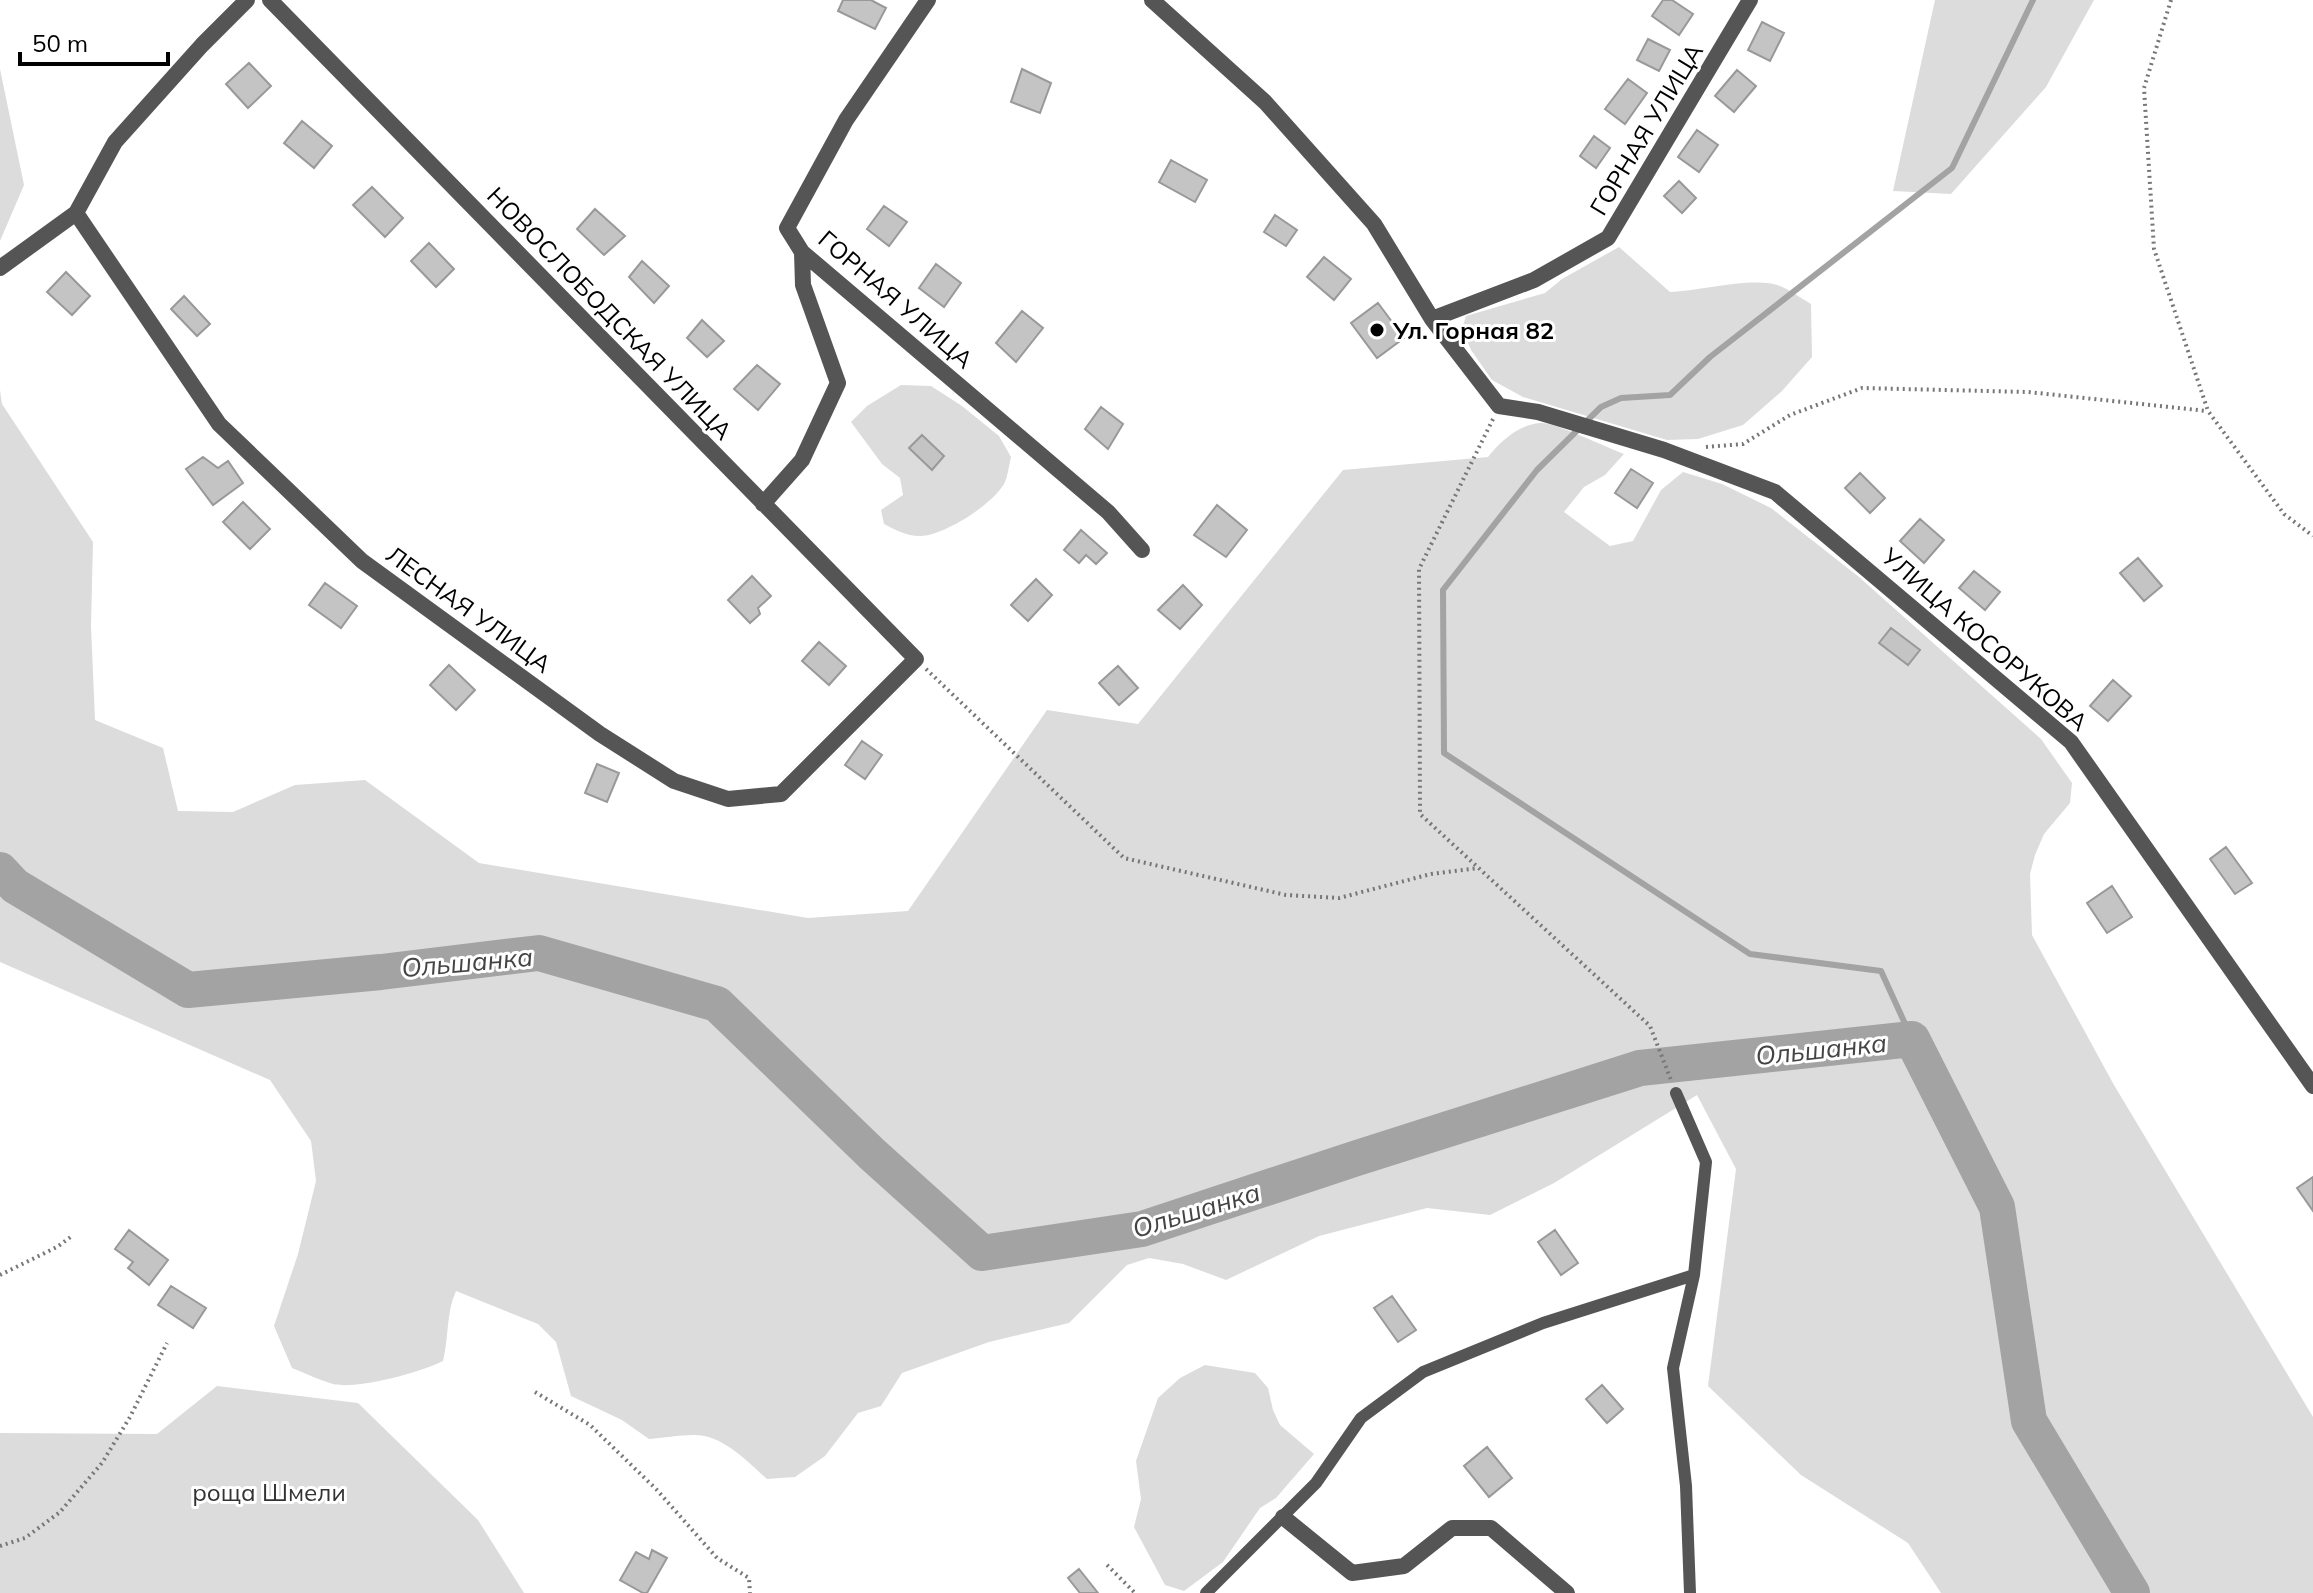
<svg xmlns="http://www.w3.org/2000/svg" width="2313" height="1593" font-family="Mulish,sans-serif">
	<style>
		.green { fill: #dcdcdc }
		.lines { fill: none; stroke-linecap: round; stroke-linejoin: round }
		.stream { stroke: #a3a3a3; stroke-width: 6 }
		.river { stroke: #a3a3a3; stroke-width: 36 }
		.building { fill: #c4c4c4; stroke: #999; stroke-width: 2 }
		.path { stroke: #777; stroke-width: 4; stroke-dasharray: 2 4; stroke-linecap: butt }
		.service { stroke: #555; stroke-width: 12 }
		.minor { stroke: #555; stroke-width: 16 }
		.poi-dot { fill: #000; stroke: #fff; stroke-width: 3 }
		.labels { text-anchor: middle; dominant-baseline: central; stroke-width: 6; stroke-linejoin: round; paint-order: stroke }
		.street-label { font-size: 24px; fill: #000; stroke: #fff }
		.poi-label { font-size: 24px; font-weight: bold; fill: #000; stroke: #fff; text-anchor: start }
		.park-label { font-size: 24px; fill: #333; stroke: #fff }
		.water-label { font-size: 26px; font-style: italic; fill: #444; stroke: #fff }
	</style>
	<rect width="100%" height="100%" fill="#fff"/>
	<!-- green -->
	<path class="green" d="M1935,0H2094L2046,87L1951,194L1893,191Z
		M0,69L24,185L0,241Z
		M1619,247L1670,292C1700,291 1751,277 1777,285C1789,289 1800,298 1811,304L1812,357L1782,391L1743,425L1698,439L1667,440L1523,397L1492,380L1471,350L1462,329L1466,316L1545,293L1562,279Z
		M901,385L931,386L962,406L999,436L1011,457C1009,465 1008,475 1005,482C995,503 944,536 920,536C906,536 896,530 884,524L881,510L903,495L900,478L882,464L851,422L867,406Z
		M0,390L2,404L93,542L91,626L95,720L163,748L178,811L233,812L295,785L365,780L479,863L808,918L908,911L1047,710L1138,724L1343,470L1488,457C1501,441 1518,425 1540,423C1552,421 1608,448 1624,454L1605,475L1584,487L1564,512L1610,546L1633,541L1661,490L1683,472L1722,484L1771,508L1859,577L2041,739L2072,783L2070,803L2044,834L2035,855L2030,874L2032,935L2114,1085L2313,1417V1593H1941L1908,1543L1801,1475L1708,1386L1736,1169L1697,1095L1554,1183L1490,1215L1427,1208L1319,1236L1226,1280L1183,1264L1149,1258L1127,1265L1069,1323L989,1342L902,1373L881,1406L858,1413L825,1456L795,1477L767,1479C747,1461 722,1434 693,1435C678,1435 663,1438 649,1439L622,1420L571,1396L556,1342L538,1324L456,1291C446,1313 449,1337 443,1361C422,1372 356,1390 333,1384C319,1380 305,1373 292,1368L274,1326L298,1254L316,1181L311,1141L270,1080L0,962Z
		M1205,1365L1255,1373L1268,1388L1273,1410L1280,1425L1314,1454L1276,1498L1260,1508L1223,1562L1184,1591L1165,1585L1134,1527L1141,1499L1136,1461L1158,1398L1180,1378Z
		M217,1386L358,1403L478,1520L524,1593H0V1433L157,1434Z"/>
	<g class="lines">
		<!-- stream -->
		<path class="stream" d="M1912,1039L1881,971L1750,954L1444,753L1443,590L1537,470L1601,407L1621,398L1670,395L1710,357L1952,168L2033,0"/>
		<!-- river -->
		<path class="river" d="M0,870L15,886L188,990L381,972L539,953L717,1004L872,1154L982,1253L1142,1229L1357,1158L1640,1068L1912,1039L1997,1207L2029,1421L2132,1593"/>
	</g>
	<!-- building -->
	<path class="building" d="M843,0H871L886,8L875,29L838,11Z
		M1663,0H1672L1693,14L1679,35L1652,16Z
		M1762,22L1784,33L1770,61L1748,50Z
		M1648,39L1670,50L1659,71L1637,60Z
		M249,63L271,86L248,108L226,84Z
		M1022,69L1051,83L1040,113L1011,102Z
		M1737,70L1756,86L1734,112L1715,96Z
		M1628,79L1647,93L1625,124L1605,109Z
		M302,121L332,146L314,168L284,143Z
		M1697,130L1718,145L1699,172L1678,157Z
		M1594,136L1610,148L1596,168L1580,156Z
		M1171,160L1207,180L1195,202L1159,182Z
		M1679,181L1696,198L1682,213L1664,196Z
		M372,187L403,218L385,237L353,205Z
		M884,206L907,222L889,246L867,229Z
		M595,209L625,236L604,255L577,229Z
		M1275,215L1297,230L1286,246L1264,232Z
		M429,243L454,269L436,287L411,261Z
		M1324,257L1351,279L1334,300L1307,277Z
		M642,261L669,286L654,303L629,277Z
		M936,264L961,283L944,307L919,288Z
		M66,272L90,296L72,315L47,292Z
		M184,296L210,324L197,336L171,309Z
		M1378,303L1404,338L1377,358L1351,323Z
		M1022,311L1043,328L1016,362L996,343Z
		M702,320L724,341L707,357L687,338Z
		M757,365L780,384L758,410L734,389Z
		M1101,407L1123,424L1108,449L1085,429Z
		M922,435L944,456L932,470L909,448Z
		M203,457L218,468L228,461L243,483L213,505L186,469Z
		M1631,469L1653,483L1637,508L1615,493Z
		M1860,473L1885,498L1870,513L1845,488Z
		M243,502L270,529L250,549L223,522Z
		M1217,505L1247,530L1226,557L1194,535Z
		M1920,519L1944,540L1924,563L1900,541Z
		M1081,530L1107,553L1096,564L1086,555L1079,563L1064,550Z
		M2138,558L2162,586L2144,601L2120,573Z
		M1974,571L2000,592L1985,610L1959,588Z
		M752,576L771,596L758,608L760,614L750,623L728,600Z
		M1036,579L1052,595L1028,621L1011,605Z
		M325,583L357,606L341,628L309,605Z
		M1183,585L1202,605L1180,629L1158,610Z
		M1891,628L1920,650L1908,665L1879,643Z
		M819,642L846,666L829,685L802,661Z
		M449,665L475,690L456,710L430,685Z
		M1118,666L1138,688L1119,705L1099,683Z
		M2113,680L2131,696L2108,721L2090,706Z
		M862,741L882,755L865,779L845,765Z
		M597,764L619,773L607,802L585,793Z
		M2226,847L2252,883L2235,894L2210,859Z
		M2112,886L2132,917L2107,933L2087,903Z
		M2313,1177V1211L2297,1188Z
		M129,1230L168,1260L149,1285L128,1268L133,1262L115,1249Z
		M1555,1230L1578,1263L1561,1275L1538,1242Z
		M171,1286L206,1308L193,1328L158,1305Z
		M1392,1296L1416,1330L1398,1342L1374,1308Z
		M1602,1385L1623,1409L1607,1423L1586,1399Z
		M1487,1447L1512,1478L1489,1497L1464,1466Z
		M652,1550L667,1558L647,1593H643L620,1580L636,1552L649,1559Z
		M1079,1569L1098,1593H1080L1068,1578Z"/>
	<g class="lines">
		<!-- path -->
		<path class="path" d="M2171,0L2144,88L2154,249L2208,411L2284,514L2313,536
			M1493,419L1419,569L1420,814L1650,1026L1671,1080
			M1706,447L1743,444L1790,415L1862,388L2028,392L2207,411
			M926,669L1124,858L1286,895L1339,898L1431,874L1478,868
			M0,1275L57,1247L72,1236
			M535,1392L590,1425L656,1489L717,1558L749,1578L750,1593
			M0,1546L25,1538L60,1512L102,1463L130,1417L167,1343
			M1107,1565L1135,1593"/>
		<!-- service -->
		<path class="service" d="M1676,1093L1706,1162L1694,1275L1673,1368L1686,1486L1690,1593
			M1206,1593L1316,1483L1361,1418L1423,1372L1543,1323L1694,1275"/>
		<!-- minor -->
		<path class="minor" d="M928,0L846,120L787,228L802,252L1108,512L1142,550
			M1152,0L1265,102L1374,224L1432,319L1499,406L1538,412L1664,450L1775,492L2071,742L2313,1086
			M76,213L219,424L362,561L600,734L674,781L728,799L781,794L916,659L270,0
			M0,268L76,213L115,142L202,45L247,0
			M1432,319L1534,280L1608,238L1750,0
			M763,504L802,460L838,383L803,285L802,252
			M1283,1517L1352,1573L1404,1566L1452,1528H1491L1567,1593"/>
	</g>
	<!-- markers -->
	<circle class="poi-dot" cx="1377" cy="330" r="8"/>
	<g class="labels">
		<!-- street labels -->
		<g class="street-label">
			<text transform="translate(1646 129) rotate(-59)">ГОРНАЯ УЛИЦА</text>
			<text transform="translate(896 299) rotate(41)">ГОРНАЯ УЛИЦА</text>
			<text transform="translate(610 313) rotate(46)">НОВОСЛОБОДСКАЯ УЛИЦА</text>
			<text transform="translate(469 609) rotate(36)">ЛЕСНАЯ УЛИЦА</text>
			<text transform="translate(1985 639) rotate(41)">УЛИЦА КОСОРУКОВА</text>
		</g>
		<!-- poi labels -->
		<g class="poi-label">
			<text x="1393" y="330">Ул. Горная 82</text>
		</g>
		<!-- park labels -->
		<g class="park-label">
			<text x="269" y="1492">роща Шмели</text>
		</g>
		<!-- water labels -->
		<g class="water-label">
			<text transform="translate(467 962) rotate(-5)">Ольшанка</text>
			<text transform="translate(1821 1049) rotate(-6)">Ольшанка</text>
			<text transform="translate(1196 1210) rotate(-17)">Ольшанка</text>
		</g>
	</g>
	<!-- scale -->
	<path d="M20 52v12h148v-12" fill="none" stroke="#000000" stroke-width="4"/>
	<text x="32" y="52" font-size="24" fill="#000000" stroke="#ffffff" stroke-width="6" paint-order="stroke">50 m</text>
</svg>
